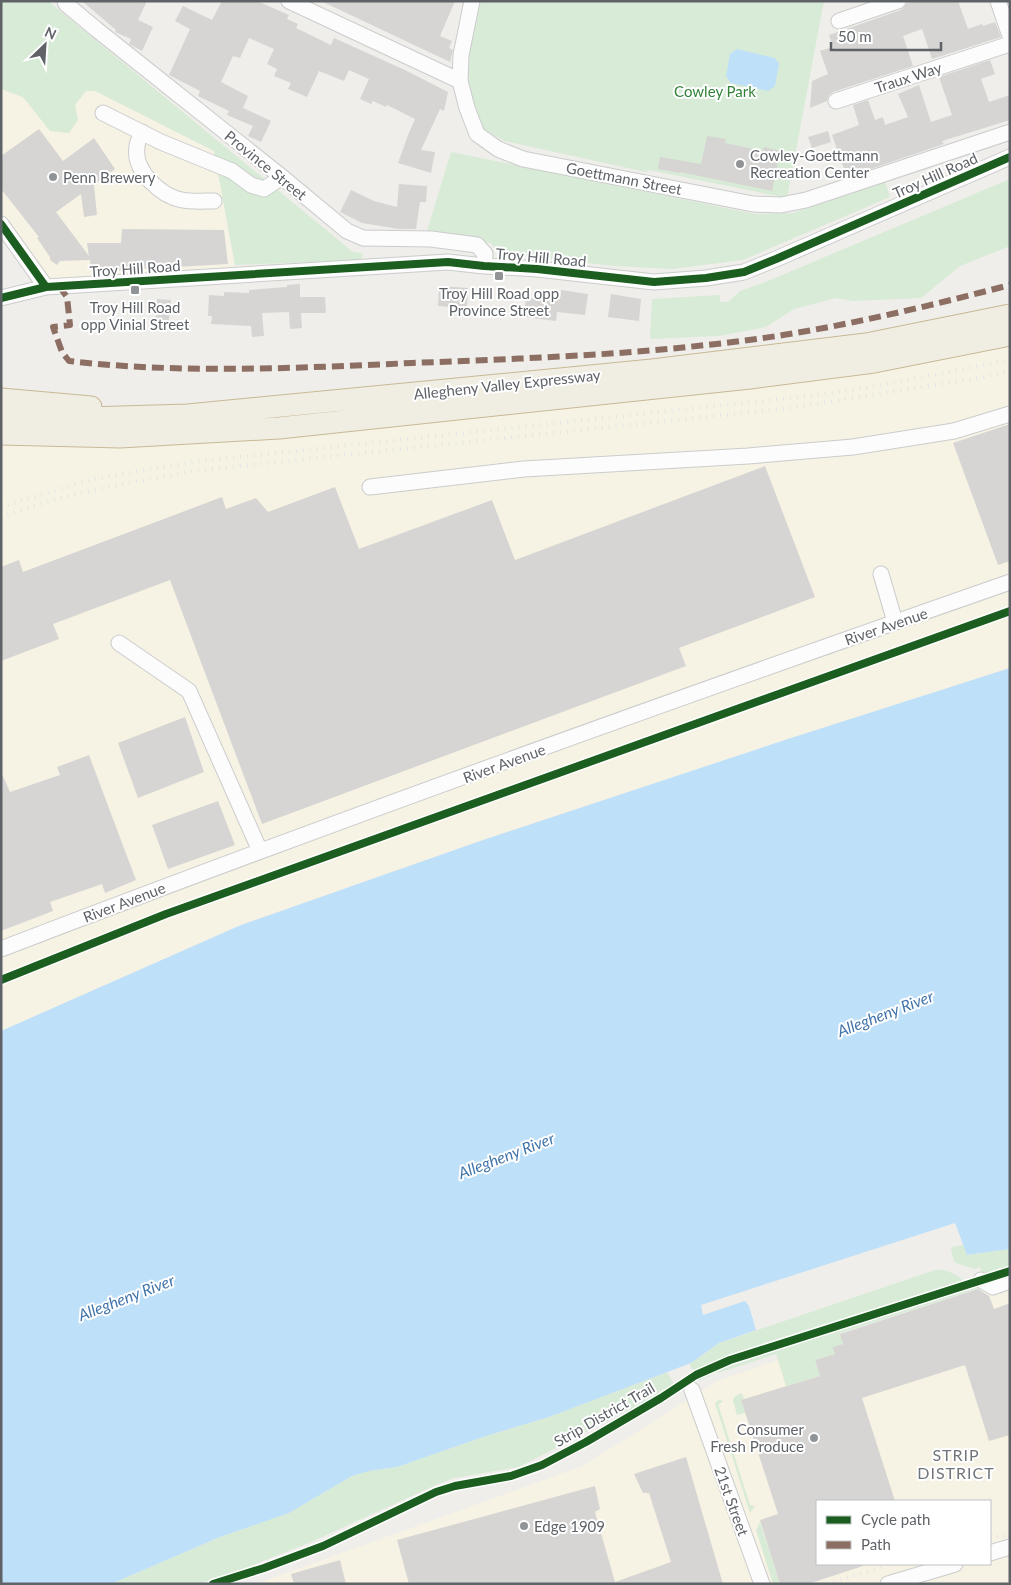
<svg xmlns="http://www.w3.org/2000/svg" width="1011" height="1585" font-family="Lato,sans-serif">
	<style>
		.commercial { fill: #f7f3e4; fill-rule: evenodd }
		.green { fill: #d8ebd6 }
		.water { fill: #bfe0f9 }
		.building { fill: #d6d5d3 }
		.lines { fill: none; stroke-linecap: round; stroke-linejoin: round }
		.minor-casing { stroke: #cbcccc; stroke-width: 17 }
		.highway-casing { stroke: #c8b996; stroke-width: 23 }
		.minor { stroke: #fdfcfc; stroke-width: 15 }
		.highway { stroke: #f0ede3; stroke-width: 21 }
		.rail { stroke: #e4e4e4; stroke-width: 4; stroke-dasharray: 1 6; stroke-linecap: butt }
		.quiet { stroke: #8d6e63; stroke-width: 6; stroke-dasharray: 12 6; stroke-linecap: butt }
		.cycleway-casing { stroke: #fff; stroke-width: 11 }
		.cycleway { stroke: #1b5e20; stroke-width: 8 }
		.poi-dot { fill: #919496; stroke: #fff; stroke-width: 2 }
		.labels { text-anchor: middle; dominant-baseline: central; stroke-width: 4; stroke-linejoin: round; paint-order: stroke }
		.street-label { font-size: 15px; fill: #5f6368; stroke: #fff }
		.park-label { font-size: 15px; fill: #348238; stroke: #fff }
		.poi-label { font-size: 15px; fill: #5f6368; stroke: #fff; text-anchor: start }
		.water-label { font-size: 16px; font-style: italic; fill: #4174aa; stroke: #fff }
		.neighbourhood-label { font-size: 16px; letter-spacing: 1px; fill: #70757a; stroke: #fff }
	</style>
	<rect width="100%" height="100%" fill="#efeeea"/>
	<!-- commercial -->
	<path class="commercial" d="M1,89L78,120L75,105L86,91H95L214,151L236,275L46,287L1,224Z
		M1010,335V668L483,840L241,925L1,1031V434L120,437Z
		M1010,1280V1584H256L583,1466L717,1381ZM817,1501H990V1564H817Z"/>
	<!-- green -->
	<path class="green" d="M1,1H48L353,252L363,253L361,260L235,265L214,151L95,91H86L75,105L78,120L69,133L50,131L23,97L1,89Z
		M478,1H824L787,198L649,170L646,172L504,141L480,126L467,86L465,54Z
		M451,152L755,214L793,213L885,181L890,197L743,260L672,269L614,266L500,253L490,243L427,231Z
		M1010,179V246L960,266L921,298L853,301L836,298L794,309L766,327L719,336L650,339L652,299L720,295V302H728L740,291L768,281Z
		M963,1245L968,1255L1010,1249V1267L983,1274L980,1267L974,1269L956,1263L954,1261L951,1250L952,1247Z
		M935,1270C945,1269 954,1273 962,1279V1281L830,1325L743,1352L702,1369L695,1371L690,1367L691,1363L719,1343Z
		M977,1284L987,1286L840,1333L843,1344L833,1347L835,1354L815,1360L820,1376L786,1386L776,1354L718,1373L717,1372L699,1381L697,1378L711,1370L733,1362Z
		M667,1372L674,1384L658,1395L519,1467L454,1478L438,1484L311,1542L253,1565L199,1584H111L220,1537L289,1513L352,1476L369,1471L397,1467L486,1436L549,1417Z
		M742,1393L744,1399L741,1400L745,1413L737,1415L733,1400L735,1396Z
		M720,1399L723,1402L718,1404L750,1505L755,1506L750,1513L715,1403Z
		M760,1522L780,1584H773L756,1530Z"/>
	<!-- water -->
	<path class="water" d="M737,49L775,58L779,64L775,86L768,91L731,83L726,76L730,54Z
		M1010,668V1249L967,1255L955,1223L701,1305L703,1315L745,1301L749,1306L756,1330L719,1343L691,1363L549,1417L486,1436L397,1467L369,1471L352,1476L289,1513L220,1537L111,1584H1V1031L241,925L483,840L791,738Z"/>
	<!-- building -->
	<path class="building" d="M82,1H147L138,20L153,27L142,51L129,44L131,39L115,32L116,30Z
		M222,1H257L289,15L287,19L298,24L296,28L331,45L334,38L407,71L448,92L444,111L440,109L421,150L435,152L431,173L398,163L408,135L415,119L387,105L386,107L373,101L371,104L360,99L369,79L349,70L344,81L319,71L307,97L288,89L291,83L274,76L277,69L267,64L274,49L249,38L240,58L233,56L221,82L248,96L243,108L271,121L261,142L248,136L253,126L227,115L229,111L198,96L200,91L169,75L190,29L175,21L183,6L212,20Z
		M321,1H455L440,36L452,41L449,48L453,50L450,62Z
		M909,1H958L968,29L982,24L983,26L995,22L1001,37L932,59L922,29L903,36L913,66L833,92L829,95L827,101L810,108L812,81L828,74L820,51L833,47L829,35L901,10Z
		M990,60L995,74L981,79L989,102L1010,95V120L942,141L944,144L847,177L832,135L859,125L853,105L868,100L875,120L883,117L885,125L908,117L898,94L919,85L931,122L952,115L939,77Z
		M39,129L63,161L94,138L115,169L94,185L97,215L84,217L81,194L56,212L89,256L87,243H121L122,229L224,230L228,264L91,272L90,260L60,261L57,265L50,260V257L37,238L39,237L1,189V156Z
		M828,131L831,142L812,148L808,137Z
		M707,136L726,139L725,143L763,151L764,147L780,151L772,191L680,172V173L658,169L660,157L701,164Z
		M399,184L427,186L426,202H420L416,229H399L362,223L340,212L351,190L374,201L397,207Z
		M300,284V297H325L326,313H301L302,328L290,329L289,312L262,313L264,336L252,337L251,326L211,324L212,316H208L209,295L224,296V292L249,293V290L287,287V285Z
		M439,286L468,288L467,308L438,306Z
		M561,290L588,294L585,315L557,312L556,321L524,317L526,298L542,300L543,292L561,294Z
		M611,294L641,299L639,321L608,317Z
		M157,299L171,300L168,327L155,326Z
		M1010,424V561L998,565L953,443Z
		M765,466L815,597L679,648L686,666L262,824L170,580L53,624L59,639L1,661V567L19,560L23,572L222,497L226,509L256,498L268,512L335,487L359,549L492,500L515,560Z
		M185,717L204,772L138,798L118,743Z
		M89,755L136,880L105,893L102,884L50,902L53,911L1,931V772L10,792L60,775L57,767Z
		M218,801L235,845L168,869L152,825Z
		M978,1289L989,1296L994,1309L1010,1303V1435L989,1441L965,1365L862,1398L895,1501H817V1564H863V1566L808,1584H780L760,1520L778,1514L741,1400L820,1376L815,1360L835,1354L832,1347L843,1344L840,1334Z
		M686,1457L723,1584H409L397,1540L595,1486L600,1509L595,1512L615,1582L671,1562L649,1493H643L634,1474Z
		M340,1560L346,1584H294L291,1574Z"/>
	<g class="lines">
		<!-- minor casing -->
		<g class="minor-casing">
			<path id="minor" d="M65,1L66,4L96,29L282,177L347,231L363,238L431,239L477,245L485,254L484,266
				M289,1L460,81
				M472,1L461,55L460,81L467,108L477,134L498,149L523,159L753,204L781,205L806,200L1010,132
				M998,1L1010,36
				M839,21L898,1
				M836,101L1010,44
				M103,113L161,142L232,171L251,185L264,189L282,177
				M142,132C140,137 137,142 137,147C133,171 161,196 182,200C192,202 204,201 214,201
				M1,224L46,287
				M1,298L46,287L448,262L484,266L537,269L654,282L706,278L744,272L776,259L1010,157
				M370,487L524,469L748,456L853,447L954,431L1010,414
				M881,574L895,622
				M119,643L189,691L260,851
				M1,949C335,821 672,700 1010,582
				M981,1280L993,1287L1010,1281
				M692,1390L762,1584
				M990,1553L1010,1547
				M888,1584L955,1564"/>
		</g>
		<!-- highway casing -->
		<g class="highway-casing">
			<path id="highway" d="M1,399L91,407
				M1,419L18,420L188,415L652,370L866,344L1010,315
				M1,434L120,437L279,428L750,378L874,362L1010,335"/>
		</g>
		<!-- minor -->
		<use href="#minor" class="minor"/>
		<!-- highway -->
		<use href="#highway" class="highway"/>
		<!-- rail -->
		<path class="rail" d="M1,507L93,479L193,462L817,395L871,387L1010,360
			M1,518C62,493 129,483 194,471L789,408L984,377L1010,370
			M990,1537L1010,1535
			M827,1584L890,1564"/>
		<!-- quiet -->
		<path class="quiet" d="M59,286L67,297L70,325L53,327L62,352L69,361C181,374 299,368 412,363C510,359 609,356 706,345C809,335 910,311 1010,285"/>
		<!-- cycleway casing -->
		<g class="cycleway-casing">
			<path id="cycleway" d="M1,224L46,287
				M1,298L46,287L448,262L484,266L537,269L654,282L706,278L744,272L776,259L1010,157
				M1,980L166,914L1010,611
				M213,1584L264,1568L323,1546L436,1492L455,1486L511,1476L542,1465L586,1442L661,1398L696,1375L730,1360L1010,1271"/>
		</g>
		<!-- cycleway -->
		<use href="#cycleway" class="cycleway"/>
	</g>
	<!-- markers -->
	<g class="poi-dot">
		<circle cx="740" cy="164" r="5"/>
		<circle cx="53" cy="177" r="5"/>
		<rect x="494" y="271" width="10" height="10" rx="2.5"/>
		<rect x="130" y="285" width="10" height="10" rx="2.5"/>
		<circle cx="814" cy="1438" r="5"/>
		<circle cx="524" cy="1526" r="5"/>
	</g>
	<g class="labels">
		<!-- street labels -->
		<g class="street-label">
			<text transform="translate(908 77) rotate(-18)">Traux Way</text>
			<text transform="translate(266 165) rotate(39)">Province Street</text>
			<text transform="translate(935 175) rotate(-24)">Troy Hill Road</text>
			<text transform="translate(624 178) rotate(11)">Goettmann Street</text>
			<text transform="translate(541 257) rotate(5)">Troy Hill Road</text>
			<text transform="translate(135 268) rotate(-4)">Troy Hill Road</text>
			<text transform="translate(507 384) rotate(-6)">Allegheny Valley Expressway</text>
			<text transform="translate(886 626) rotate(-19)">River Avenue</text>
			<text transform="translate(504 763) rotate(-20)">River Avenue</text>
			<text transform="translate(124 902) rotate(-21)">River Avenue</text>
			<text transform="translate(604 1414) rotate(-30)">Strip District Trail</text>
			<text transform="translate(732 1501) rotate(70)">21st Street</text>
		</g>
		<!-- park labels -->
		<g class="park-label">
			<text x="715" y="91">Cowley Park</text>
		</g>
		<!-- poi labels -->
		<g class="poi-label">
			<text x="750" y="155">Cowley-Goettmann<tspan x="750" dy="17">Recreation Center</tspan></text>
			<text x="63" y="177">Penn Brewery</text>
			<text x="499" y="293" text-anchor="middle">Troy Hill Road opp<tspan x="499" dy="17">Province Street</tspan></text>
			<text x="135" y="307" text-anchor="middle">Troy Hill Road<tspan x="135" dy="17">opp Vinial Street</tspan></text>
			<text x="804" y="1429" text-anchor="end">Consumer<tspan x="804" dy="17">Fresh Produce</tspan></text>
			<text x="534" y="1526">Edge 1909</text>
		</g>
		<!-- water labels -->
		<g class="water-label">
			<text transform="translate(885 1013) rotate(-21)">Allegheny River</text>
			<text transform="translate(506 1155) rotate(-21)">Allegheny River</text>
			<text transform="translate(126 1297) rotate(-21)">Allegheny River</text>
		</g>
		<!-- neighbourhood labels -->
		<g class="neighbourhood-label">
			<text x="956" y="1454">STRIP<tspan x="956" dy="18">DISTRICT</tspan></text>
		</g>
	</g>
	<!-- border -->
	<rect width="1011" height="1585" fill="none" stroke="#5f6368" stroke-width="5"/>
	<!-- legend -->
	<rect x="816" y="1500" width="175" height="65" fill="#ffffff" stroke="#bfc1c3"/>
	<rect x="826" y="1516" width="25" height="8" fill="#1b5e20" stroke="#bfc1c3"/>
	<text x="861" y="1525" font-size="15" fill="#5f6368">Cycle path</text>
	<rect x="826" y="1541" width="25" height="8" fill="#8d6e63" stroke="#bfc1c3"/>
	<text x="861" y="1550" font-size="15" fill="#5f6368">Path</text>
	<!-- north arrow -->
	<g transform="translate(45 45) rotate(25)" stroke="#ffffff" stroke-width="4" paint-order="stroke">
	<path d="M0-4L9 19L0 12L-9 19Z" fill="#5f6368"/>
	<text y="-8" font-size="14" font-weight="bold" text-anchor="middle" fill="#5f6368">N</text>
	</g>
	<!-- scale -->
	<path d="M831 42v8h110v-8" fill="none" stroke="#5f6368" stroke-width="2.5"/>
	<text x="838" y="42" font-size="15" fill="#5f6368" stroke="#ffffff" stroke-width="4" paint-order="stroke">50 m</text>
</svg>
